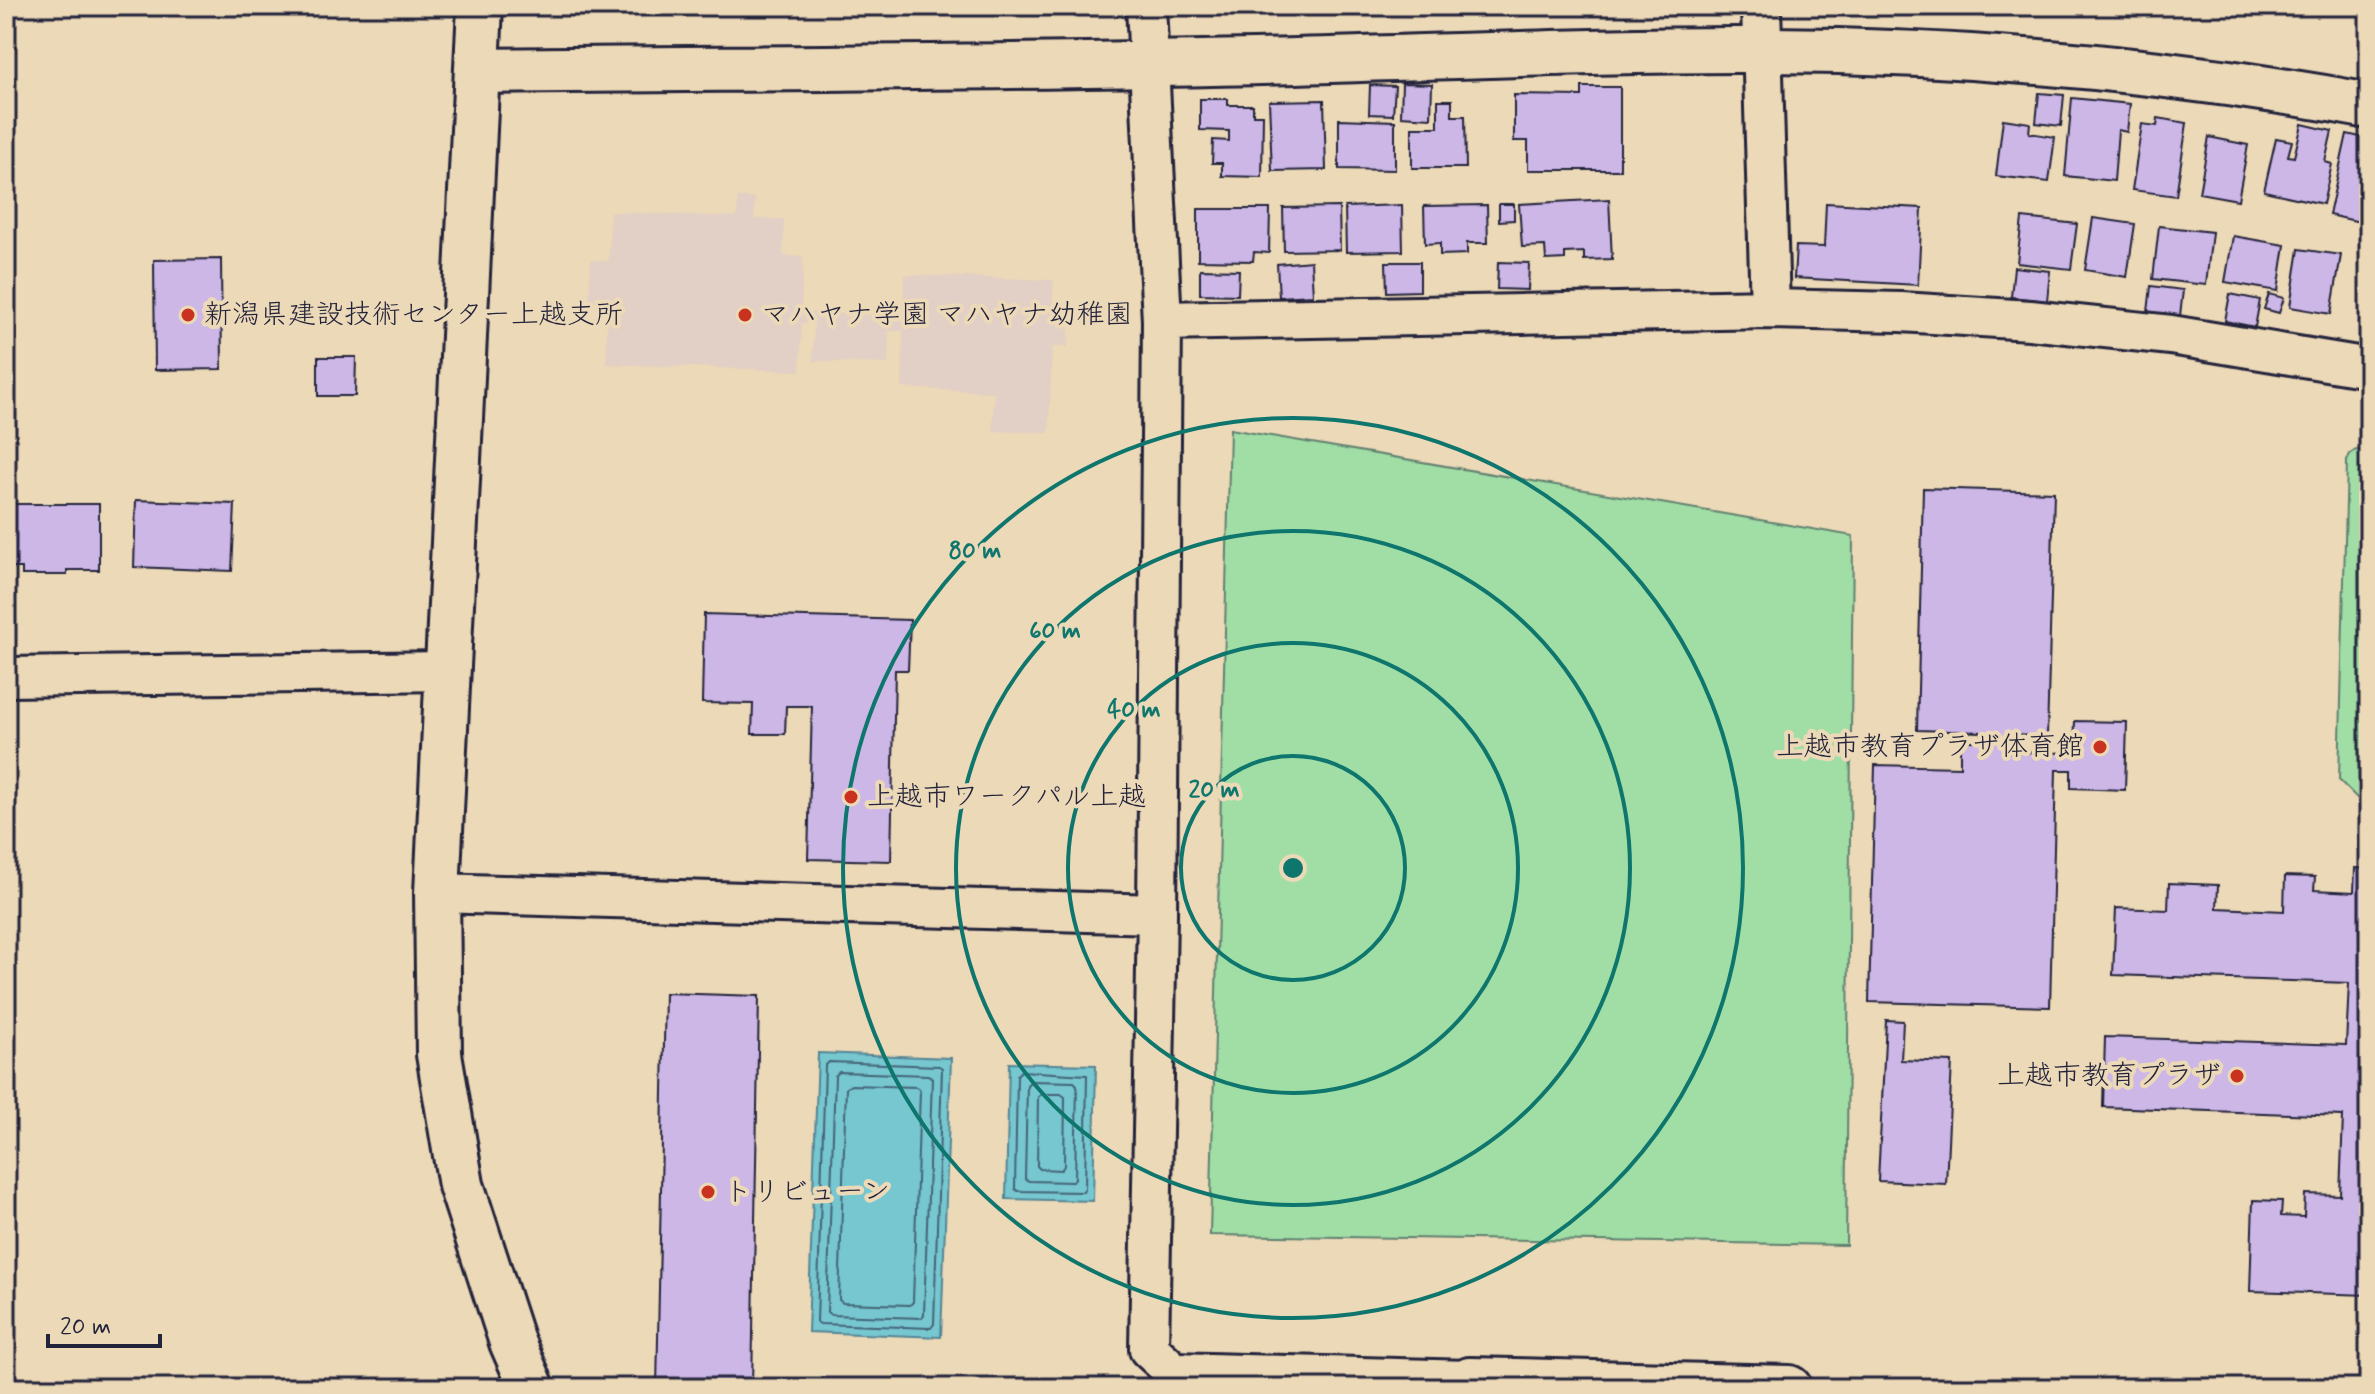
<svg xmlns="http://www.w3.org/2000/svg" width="2375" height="1394" font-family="Mynerve,'Klee One',sans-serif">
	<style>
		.built { fill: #e2cfc5 }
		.green { fill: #a0dea5; stroke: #618070; stroke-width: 2 }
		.water { fill: #76c7d0; stroke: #548594; stroke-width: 2 }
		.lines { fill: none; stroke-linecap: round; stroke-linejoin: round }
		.shore { stroke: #446477; stroke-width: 2 }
		.building { fill: #ccb7e7; stroke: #22223b; stroke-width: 2 }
		.minor-casing { stroke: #22223b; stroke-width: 44 }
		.tertiary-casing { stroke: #22223b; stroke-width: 50 }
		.minor { stroke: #ecd9b7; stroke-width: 38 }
		.tertiary { stroke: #ecd9b7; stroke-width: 44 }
		.ring { fill: none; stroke: #0f766e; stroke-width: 4 }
		.poi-dot { fill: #c8321e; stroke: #ecd9b7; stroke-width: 3 }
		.labels { text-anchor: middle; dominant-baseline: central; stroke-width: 8; stroke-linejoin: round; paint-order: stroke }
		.poi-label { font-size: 28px; fill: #22223b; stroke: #ecd9b7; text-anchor: start }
		.centre { fill: #0f766e; stroke: #ecd9b7; stroke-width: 4 }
		.ring-label { font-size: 24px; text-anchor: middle; font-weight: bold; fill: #0f766e; stroke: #ecd9b7; stroke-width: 8; stroke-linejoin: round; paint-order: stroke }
	</style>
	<rect width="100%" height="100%" fill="#ecd9b7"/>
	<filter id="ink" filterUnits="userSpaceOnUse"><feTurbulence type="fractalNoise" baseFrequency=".0125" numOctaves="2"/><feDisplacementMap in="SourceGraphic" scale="16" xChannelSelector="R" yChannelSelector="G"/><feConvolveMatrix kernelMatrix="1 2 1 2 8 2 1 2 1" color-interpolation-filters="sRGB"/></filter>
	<g filter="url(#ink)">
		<!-- built -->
		<path class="built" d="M738,198H755L754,219H784L783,255L803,257L801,312L902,316L905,275L1054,280L1052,313L1069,314L1068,347H1052L1049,433L993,431L994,392L902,388L903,331H889L888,364L813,361L814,324L802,323L800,371L606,364L608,303L589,302L591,260L609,261L610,212L737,217Z"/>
		<!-- green -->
		<path class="green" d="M1230,429L1853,536L1846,1245L1210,1235Z
			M2356,450L2369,453V800H2359L2339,780L2347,461L2350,454Z"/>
		<!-- water -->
		<path class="water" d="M818,1053L951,1058L941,1337L808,1332Z
			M1009,1063L1096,1065L1093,1201L1006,1199Z"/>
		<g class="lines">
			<!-- shore -->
			<path class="shore" d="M829,1062L939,1066L942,1068L934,1324L931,1328L820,1324L817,1322L825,1066Z
				M1021,1071L1087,1075L1085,1188L1083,1192L1018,1191L1015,1189L1017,1075Z
				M839,1072L928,1075L932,1078L924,1314L922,1318L831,1315L827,1312L835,1076Z
				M1031,1081L1074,1082L1077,1085L1075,1178L1073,1182L1029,1181L1025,1179L1027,1085Z
				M851,1085L916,1087L920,1090L913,1302L910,1305L843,1303L839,1300L846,1088Z
				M1042,1094H1061L1065,1097L1064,1166L1061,1170L1040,1169L1037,1166L1038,1097Z"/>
		</g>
		<!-- building -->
		<path class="building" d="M1402,83L1432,84L1431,118L1401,116Z
			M1370,85L1395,86L1393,115L1369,114Z
			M1582,87H1620V170H1528V141H1514V95L1582,96Z
			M2039,93L2064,95L2061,126L2036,123Z
			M2072,98L2130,104L2127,132L2118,130L2114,181L2065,176Z
			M1200,99H1228V105H1253V115H1263L1262,177L1222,176V163H1212L1213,140L1229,141V131L1200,130Z
			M1324,100L1326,170L1272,171L1269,101Z
			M1438,100H1452V116H1465L1466,168H1412V127H1438Z
			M2158,118L2187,123L2176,196L2132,190L2142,124L2157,126Z
			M1339,119L1395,121V170L1339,169Z
			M2003,119L2030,123L2029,133L2055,137L2049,182L1996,176Z
			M2302,124L2332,131L2325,162L2332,164L2323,204L2264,191L2276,138L2292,141L2288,156L2294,157Z
			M2347,134L2369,139V224L2329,215Z
			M2209,137L2248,145L2238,200L2199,193Z
			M1609,199L1612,259L1584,260V252L1565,253V259L1546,260L1545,246L1522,247L1519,204Z
			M1826,203L1922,208L1918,285L1794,278L1796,246L1824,247Z
			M1499,204H1514V220L1499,221Z
			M1402,205L1403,251L1346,252L1345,207Z
			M1487,205L1488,243H1467V254L1440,255V243L1425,244L1424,206Z
			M1339,207L1340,250L1284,251L1283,208Z
			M1198,209H1270L1269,253L1254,252L1253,261L1198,260Z
			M2022,218L2077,224L2071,269L2017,263Z
			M2093,218L2135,224L2127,277L2085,270Z
			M2159,226L2212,232L2206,285L2153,279Z
			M2233,236L2285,245L2278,291L2225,282Z
			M2299,249L2341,255L2331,314L2290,307Z
			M221,259L222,369L155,370L154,260Z
			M1311,261L1313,295L1279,297L1277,264Z
			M1386,262H1420V291L1387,292Z
			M1498,262L1529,263L1528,290L1497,289Z
			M2014,267L2050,271L2047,301L2011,297Z
			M1200,269L1239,270L1238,295L1200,294Z
			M2151,286L2183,290L2180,316L2148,312Z
			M2230,294L2260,300L2255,327L2225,321Z
			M2269,294L2284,298L2279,313L2264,309Z
			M318,357H356L355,396H318Z
			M1923,488L2054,492L2047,736L2006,735V752L2074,753L2075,721L2127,722L2125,790L2071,788V770H2056L2050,1007L1869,1002L1875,765L1960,767V741H1982V732L1917,730Z
			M136,500L235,504L232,571L134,567Z
			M8,504H99V570H67V575H22V568H9Z
			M704,614L910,620L908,670H895L891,861L808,859L812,706H786L785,734H752L753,704L702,703Z
			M2355,868L2369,869V1117L2364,1116L2361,1206L2369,1207V1295L2250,1291L2253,1200L2282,1201L2281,1216L2304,1217L2305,1194L2340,1195L2343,1116L2103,1107L2105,1037L2346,1045L2349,983L2113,975L2116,908L2168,910L2169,883L2218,885L2217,908L2284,911L2285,876L2315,877L2314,890L2354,892Z
			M665,993L759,996L752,1388H657Z
			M1886,1020L1903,1021L1901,1060L1952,1062L1946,1184L1878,1181Z"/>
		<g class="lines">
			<!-- minor casing -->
			<g class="minor-casing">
				<path id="minor" d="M1146,6L1162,321L1157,914L1149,1349L1174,1372L1470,1380
					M1761,6L1770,309
					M1162,321L1770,309L1901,312L2030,320L2171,335L2369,368
					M6,677L448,671
					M437,893L1157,914"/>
			</g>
			<!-- tertiary casing -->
			<g class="tertiary-casing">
				<path id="tertiary" d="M480,6L437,893L439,1054L461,1185L512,1342L532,1388
					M477,71C750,68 1023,68 1296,61C1451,57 1607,49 1763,50C1965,51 2170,69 2369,106
					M1469,1388L1470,1380L1789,1388"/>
			</g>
			<!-- minor -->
			<use href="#minor" class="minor"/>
			<!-- tertiary -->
			<use href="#tertiary" class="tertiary"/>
		</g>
	</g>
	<!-- distance rings -->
	<g class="ring">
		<circle cx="1293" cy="868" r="112"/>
		<circle cx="1293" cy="868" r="225"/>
		<circle cx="1293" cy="868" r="337"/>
		<circle cx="1293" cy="868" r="450"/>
	</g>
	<!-- markers -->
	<g class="poi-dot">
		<circle cx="188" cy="315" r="8"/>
		<circle cx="745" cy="315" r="8"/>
		<circle cx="2100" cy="747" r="8"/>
		<circle cx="851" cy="797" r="8"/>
		<circle cx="2237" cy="1076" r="8"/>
		<circle cx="708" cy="1192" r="8"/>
	</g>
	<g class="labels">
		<!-- poi labels -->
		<g class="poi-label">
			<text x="204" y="315">新潟県建設技術センター上越支所</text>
			<text x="761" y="315">マハヤナ学園 マハヤナ幼稚園</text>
			<text x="2084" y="747" text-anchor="end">上越市教育プラザ体育館</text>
			<text x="867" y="797">上越市ワークパル上越</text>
			<text x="2221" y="1076" text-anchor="end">上越市教育プラザ</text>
			<text x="724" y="1192">トリビューン</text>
		</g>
	</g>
	<circle cx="1293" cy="868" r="12" class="centre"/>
	<g class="ring-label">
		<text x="975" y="558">80 m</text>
		<text x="1055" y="638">60 m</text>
		<text x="1134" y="717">40 m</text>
		<text x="1214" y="797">20 m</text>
	</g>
	<!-- margin -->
	<rect width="2375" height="1394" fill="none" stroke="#ecd9b7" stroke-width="32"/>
	<rect x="16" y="16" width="2343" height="1362" fill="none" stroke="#22223b" stroke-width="3" filter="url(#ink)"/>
	<!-- scale -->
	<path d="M48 1334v12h112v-12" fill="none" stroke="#22223b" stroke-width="4"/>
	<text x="60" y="1334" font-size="24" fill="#22223b" stroke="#ecd9b7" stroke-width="6" paint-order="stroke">20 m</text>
</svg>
